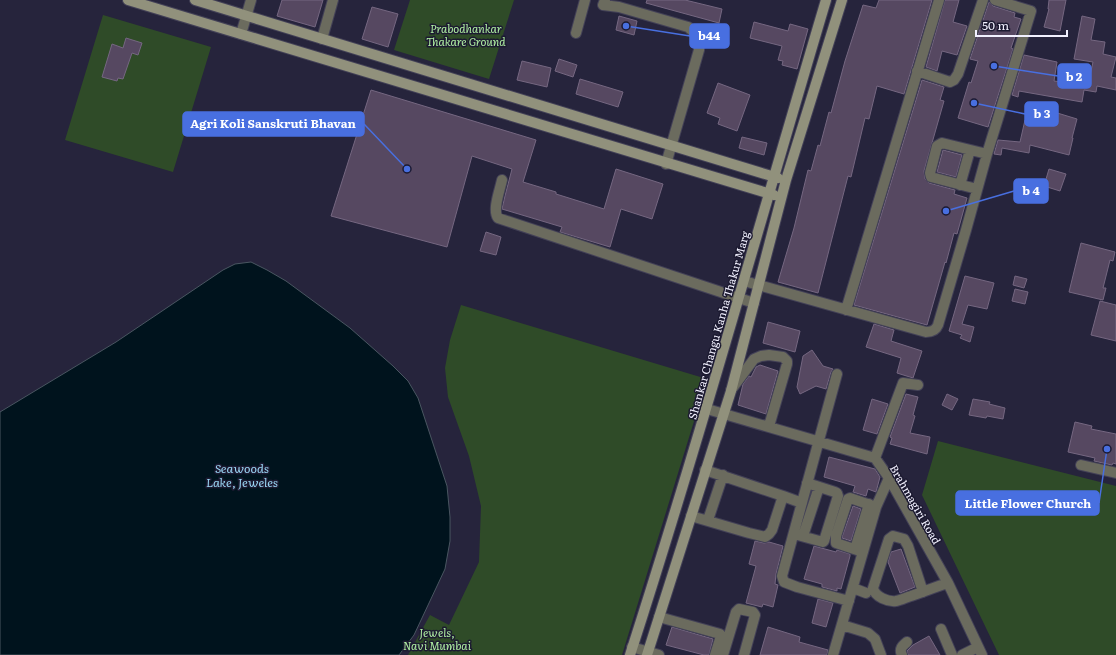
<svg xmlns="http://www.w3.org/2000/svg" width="1116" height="655" font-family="Literata,serif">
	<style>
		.green { fill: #2f4b28 }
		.water { fill: #00131d; stroke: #495661 }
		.building { fill: #564861; stroke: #756781 }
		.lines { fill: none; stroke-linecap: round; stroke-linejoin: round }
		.street-casing { stroke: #434157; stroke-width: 12 }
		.secondary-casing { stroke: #434157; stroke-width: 12 }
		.street { stroke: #6b6b5e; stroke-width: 10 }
		.secondary { stroke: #91917c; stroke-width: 10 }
		.labels { text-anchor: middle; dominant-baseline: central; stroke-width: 3; stroke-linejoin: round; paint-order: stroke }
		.park-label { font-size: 11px; font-style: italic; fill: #b1f1a3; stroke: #1c1a31 }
		.street-label { font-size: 11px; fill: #f2f1ff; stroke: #1c1a31 }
		.water-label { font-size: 12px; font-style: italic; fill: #99d5f3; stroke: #1c1a31 }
		.leader { fill: none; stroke: #486fe0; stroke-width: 1.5 }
		.callout-dot { fill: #486fe0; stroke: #1c1a31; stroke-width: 1.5 }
		.callout { fill: #486fe0; stroke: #486fe0; stroke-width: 1.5 }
		.callout-label { font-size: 12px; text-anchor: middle; font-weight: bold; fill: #fff }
	</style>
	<rect width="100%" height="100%" fill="#26243c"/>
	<!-- green -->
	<path class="green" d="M410,0H514L489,79L394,50Z
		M103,15L211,47L173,172L65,140Z
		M461,305L707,379L622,655H408L430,615L449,625L479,562L481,506L469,456L448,397L445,368L450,340Z
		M938,441L1116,486V655H999L922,495Z"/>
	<!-- water -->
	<path class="water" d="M251,262L267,270L286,281L350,328L393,366L408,381L418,398L447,486L450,517V541L445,569L414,635L399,655H0V412L116,342L223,270L235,264Z"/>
	<!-- building -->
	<path class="building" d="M282,0H323L315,27L277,16Z
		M647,0H685L722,9L719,23L646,3Z
		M879,0H932L904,94L877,86L869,119L865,118L851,177L848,176L818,293L778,282L794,228L808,170L811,171L818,145L820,146L829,112L831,113L845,61L863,5L876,8Z
		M945,0H959L953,22L967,26L957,55L942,51L937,71L926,67Z
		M1049,0H1066L1060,31L1044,27L1049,9H1048Z
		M989,2L993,6L1015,13L1014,17L1021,19L1011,48L1013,49L988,127L958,118L969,82L971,83L978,61L970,59Z
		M372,7L398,14L388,47L362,39Z
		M619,16L637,21L634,35L616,30Z
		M1082,16L1095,19L1091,40L1105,42L1103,54L1116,57L1111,77L1116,78V90L1097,86L1096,92L1084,90L1082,102L1019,91L1018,97L1012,95L1024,55L1057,62L1054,81L1070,83L1071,77L1089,80L1093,62L1074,59Z
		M754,22L788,31L790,24L808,29L797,69L782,65L783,61L778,60L782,46L750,38Z
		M126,38L142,43L138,55L132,53L123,79L118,78L117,81L102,77L112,44L123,48Z
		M559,59L577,65L573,77L555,71Z
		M522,61L551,68L547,87L517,80Z
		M580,79L623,92L618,107L576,94Z
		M922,80L944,87L940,100L944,101L924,171L925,179L929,183L955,190L954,194L967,198L957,234L954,233L946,263L945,262L927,325L854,305Z
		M718,83L750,95L737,131L718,124L720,118L707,113Z
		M371,90L536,140L523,182L556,192V194L604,209L616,169L663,184L652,219L621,209L610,247L560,232L562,227L502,209L505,196L512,169L472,156L447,247L331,216Z
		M1054,112L1077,119L1072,138H1073L1069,155L1030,145L1029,153L1002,148L1001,155L994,154L998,140L1020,142L1025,120L1050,125Z
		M742,137L767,143L764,155L739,148Z
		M943,150L962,155L956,177L937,172Z
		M1049,169L1066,174L1060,191L1044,186Z
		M486,232L501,237L496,255L480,251Z
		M1081,243L1115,252L1113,261L1110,260L1103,288H1106L1103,300L1069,292Z
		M965,276L994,283L987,309L968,305L962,324L974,327L970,342L960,338L962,335L949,331Z
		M1015,276L1027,279L1024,288L1013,285Z
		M1015,289L1028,292L1025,304L1012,301Z
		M1100,301L1116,305V341L1091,335Z
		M768,322L800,331L795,352L763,343Z
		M874,324L894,330L891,341L922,351L913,378L897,373L901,358L866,347Z
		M812,350L823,366L833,369L831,372L826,389L816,386L800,394L797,387L803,356Z
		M760,365L778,371L766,414L738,405L743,384L749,376L751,377L756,367Z
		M906,394L918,397L913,415L915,416L910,433L930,437L927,454L890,444L892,438L890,437Z
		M947,394L958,399L952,410L942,405Z
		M872,399L888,404L877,434L863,430Z
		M973,399L990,402L989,404L1005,408L1003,419L987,416L986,418L969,415Z
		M1075,422L1092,426L1091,429L1116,434V464L1113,463L1112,465L1094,461L1095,458L1068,452Z
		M829,457L875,469L880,477L876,492L868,489L866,496L853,492L855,486L824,477Z
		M853,506L861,509L851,541L842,538V537Z
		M755,541L764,543L769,542L783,546L776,574L775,584L778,585L773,607L763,604L762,607L746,603L756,566L749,564Z
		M814,546L836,552L837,550L850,554V556L841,589L837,588V591L822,587V584L804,579Z
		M901,549L915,587L900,593L888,562L891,552Z
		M818,599L833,603L826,627L812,623Z
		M672,627L713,639L709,655H704L666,645Z
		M768,627L800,637L799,642L828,650L827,655H760Z
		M929,636L940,655H908L907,651L913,645Z"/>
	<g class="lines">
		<!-- street casing -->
		<g class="street-casing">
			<path id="street" d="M605,0L603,5L619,7L688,27C698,35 700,37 699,50L666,164
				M576,33L585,0
				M241,34L251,0
				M322,39L333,0
				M917,71L950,82L954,80L958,74L983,0
				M502,180C500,190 492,210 498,218L754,303
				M960,185L970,150
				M977,189L931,177L930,173L937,146L942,143L987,154
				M744,281L926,332C932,332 936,330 938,325L966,230L987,154L1031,11L995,0
				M846,310L939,0
				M837,374L782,576L784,582L797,587L849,601
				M731,390L754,359L761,356L769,355L783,357L787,361V364L769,426
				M707,409L875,458L889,478L948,583L982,655
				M875,458L903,383L918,385
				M1081,465L1116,473
				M783,496L802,503
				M691,516L749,533L765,537L769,534L772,530L783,496L705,470
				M708,520L723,475
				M794,534L823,542L824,541L838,496L837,493L835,492L807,483
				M803,536L819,487
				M855,549L869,504
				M863,552L836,543V536L848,499L850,498L876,507
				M853,588L866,593
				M923,592L908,546L904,539L893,536L889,539L888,542L873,588C875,597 888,602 896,601C901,600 907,597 911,596C923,592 935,587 948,583
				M659,617L720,634L721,636L715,655
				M842,625L868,633L875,639L881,655
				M941,629L952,655
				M632,647L659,655
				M723,655L736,612L739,609L753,612L755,615L744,655
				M833,655L876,507L889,478
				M902,655C899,649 902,646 907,642
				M962,655L978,647"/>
		</g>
		<!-- secondary casing -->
		<g class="secondary-casing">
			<path id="secondary" d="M128,0L774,195
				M195,0L778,178
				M630,655C700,438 761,218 826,0
				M647,655L731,391L786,180L842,0"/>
		</g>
		<!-- street -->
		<use href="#street" class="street"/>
		<!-- secondary -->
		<use href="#secondary" class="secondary"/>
	</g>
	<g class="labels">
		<!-- park labels -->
		<g class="park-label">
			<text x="466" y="28">Prabodhankar<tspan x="466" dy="13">Thakare Ground</tspan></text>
			<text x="437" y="632">Jewels,<tspan x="437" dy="13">Navi Mumbai</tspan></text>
		</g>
		<!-- street labels -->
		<g class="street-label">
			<text transform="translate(718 325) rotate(-74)">Shankar Changu Kanha Thakur Marg</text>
			<text transform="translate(916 504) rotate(60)">Brahmagiri Road</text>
		</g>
		<!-- water labels -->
		<g class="water-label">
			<text x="242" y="468">Seawoods<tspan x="242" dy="14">Lake, Jeweles</tspan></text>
		</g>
	</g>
	<!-- callouts -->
	<path class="leader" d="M626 26L690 36M994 66L1058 76M974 103L1025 114M407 169L364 124M946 211L1014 191M1107 449L1099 503"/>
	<g class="callout-dot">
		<circle cx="626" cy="26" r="4"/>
		<circle cx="994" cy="66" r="4"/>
		<circle cx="974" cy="103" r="4"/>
		<circle cx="407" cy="169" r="4"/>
		<circle cx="946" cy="211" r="4"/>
		<circle cx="1107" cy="449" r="4"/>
	</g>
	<g class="callout">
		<rect x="690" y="24" width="39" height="24" rx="4"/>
		<rect x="1058" y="64" width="33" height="24" rx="4"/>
		<rect x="1025" y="102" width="33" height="24" rx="4"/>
		<rect x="183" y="112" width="181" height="24" rx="4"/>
		<rect x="1014" y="179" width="34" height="24" rx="4"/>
		<rect x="956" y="491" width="143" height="24" rx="4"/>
	</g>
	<g class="callout-label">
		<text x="709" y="40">b44</text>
		<text x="1074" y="81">b 2</text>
		<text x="1042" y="118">b 3</text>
		<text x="273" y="128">Agri Koli Sanskruti Bhavan</text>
		<text x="1031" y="195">b 4</text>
		<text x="1028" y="508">Little Flower Church</text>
	</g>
	<!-- scale -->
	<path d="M976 30v6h91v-6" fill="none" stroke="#f2f1ff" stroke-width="2"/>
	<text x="982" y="30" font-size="12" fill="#f2f1ff" stroke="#1c1a31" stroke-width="3" paint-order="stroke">50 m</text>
</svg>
